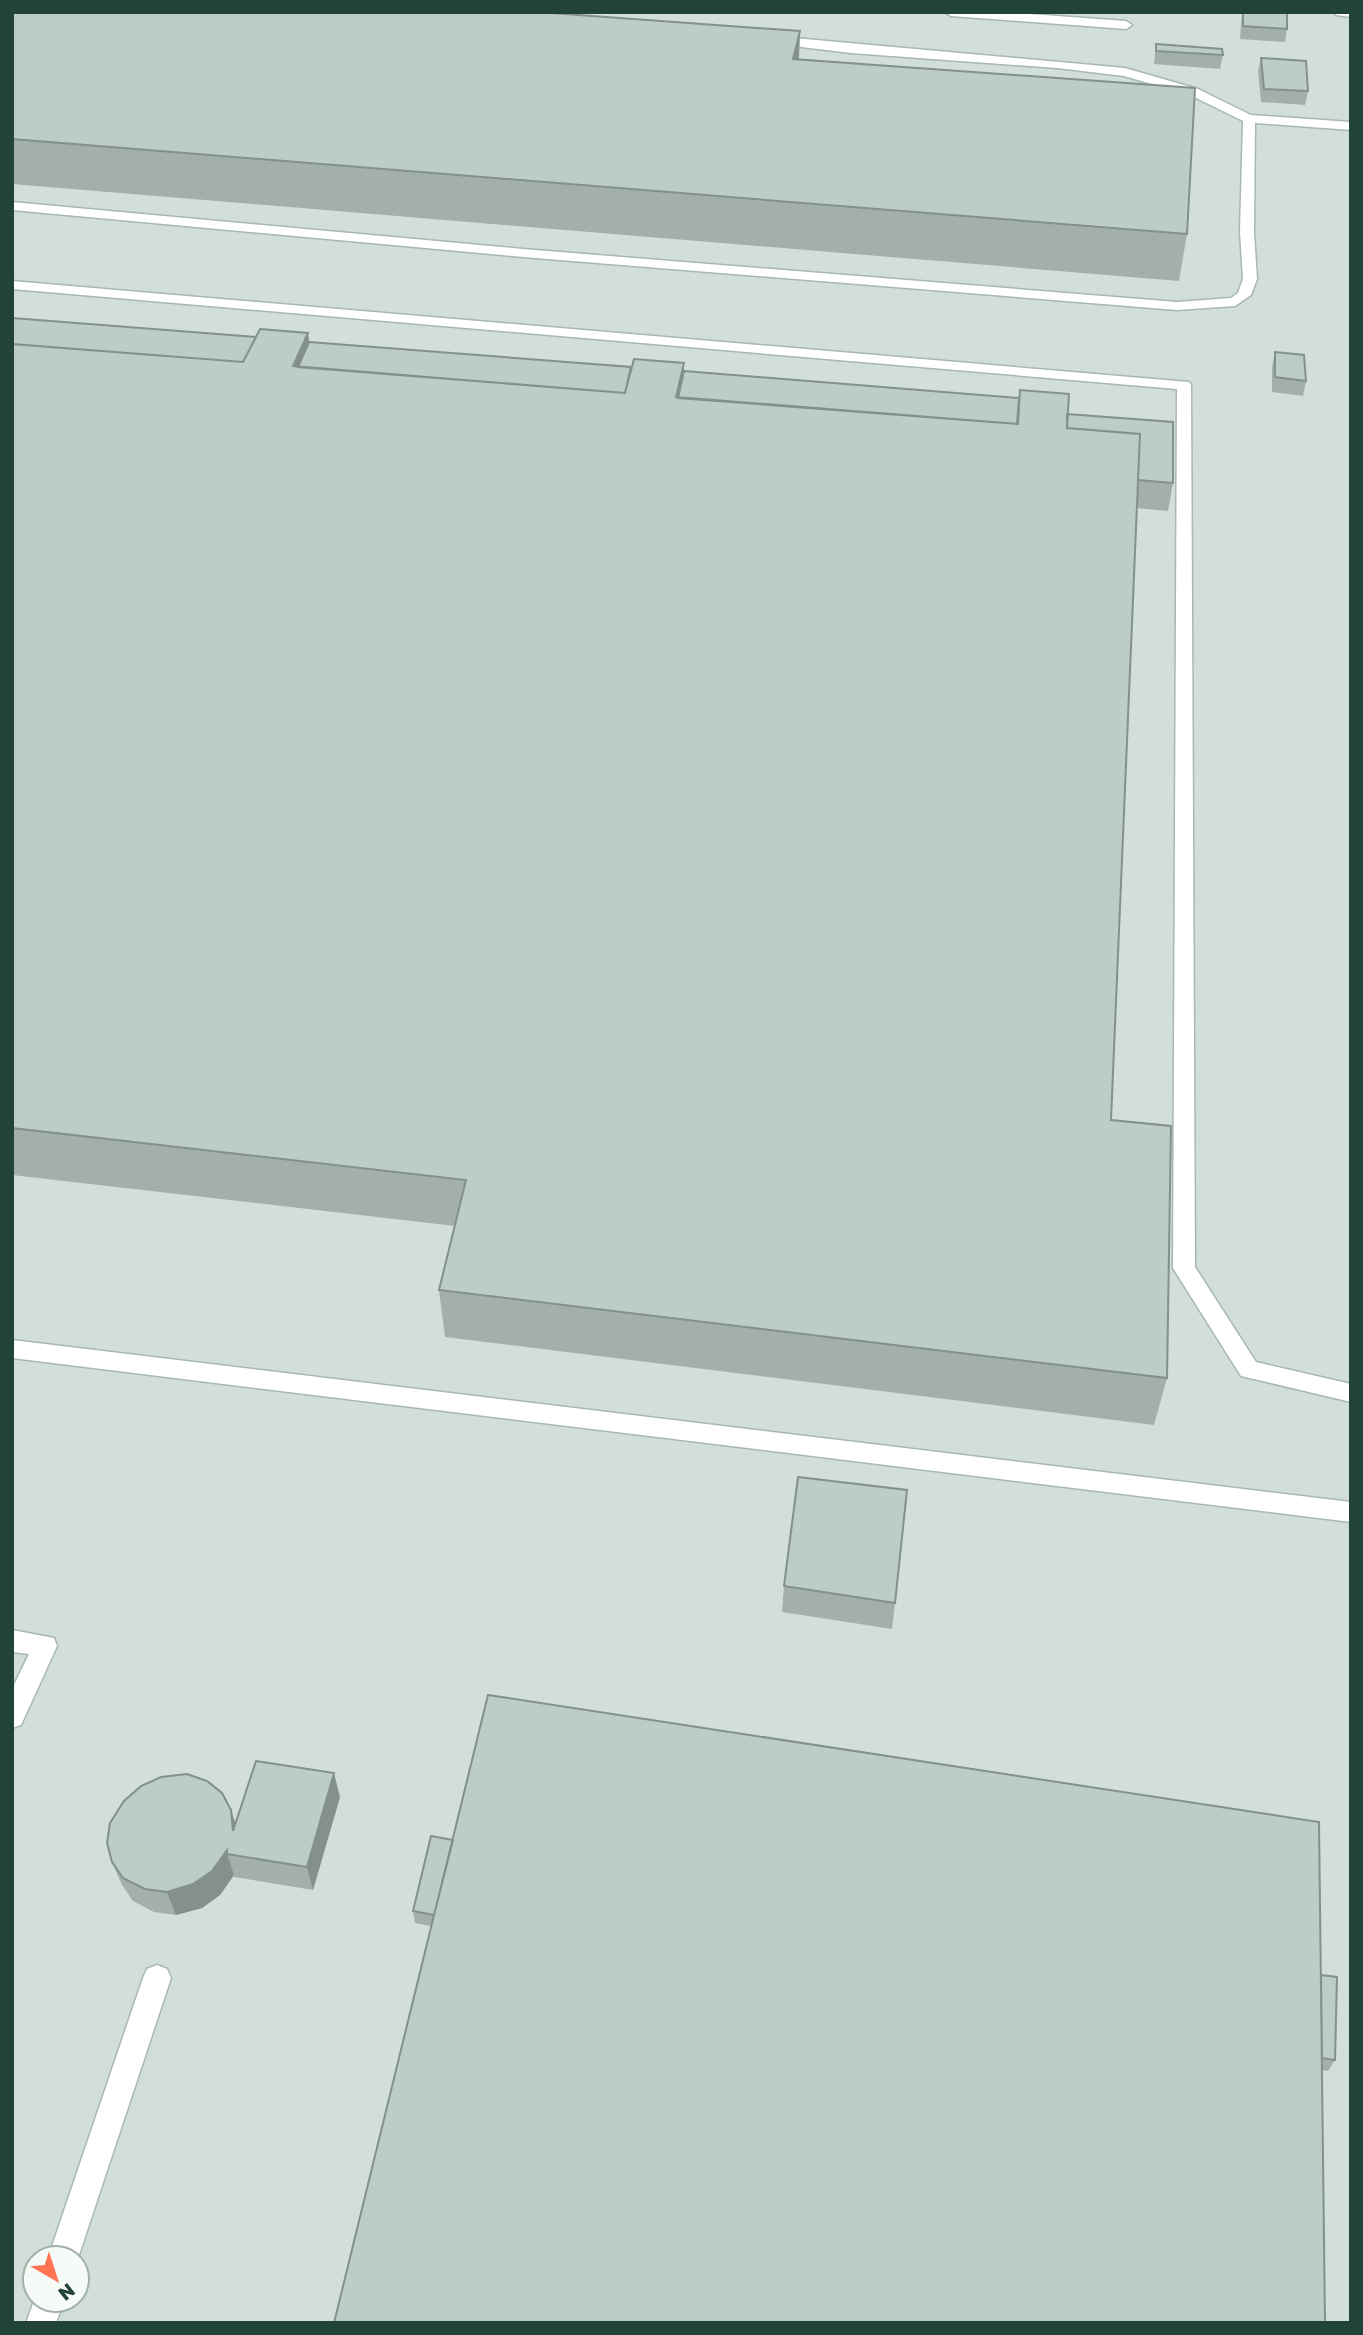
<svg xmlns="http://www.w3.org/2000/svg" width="1363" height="2335" font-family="'Golos Text',sans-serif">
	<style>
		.built { fill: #d2dfd9; fill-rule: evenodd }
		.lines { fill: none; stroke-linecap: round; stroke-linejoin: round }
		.lane-casing { stroke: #a6b8b1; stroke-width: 3 }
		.lane { fill: #fff; fill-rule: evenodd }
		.wall { fill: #a2b0a9 }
		.shaded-wall { fill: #84908a }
		.building { fill: #bccdc5; stroke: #84908a; stroke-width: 2 }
	</style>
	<rect width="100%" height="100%" fill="#e4efea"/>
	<!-- built -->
	<path class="built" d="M12,12H1351V2323H12ZM35,2258H77V2300H35Z"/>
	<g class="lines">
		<!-- lane casing -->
		<g class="lane-casing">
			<path id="lane" d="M945,12H1003L1126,21L1132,25L1126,29L951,16Z
				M1334,12H1351V17L1336,15Z
				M772,36L1125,68L1198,89L1251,115L1351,122V130L1255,123L1254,232L1257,279L1251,295L1235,306L1177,310L523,257L12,210V202L523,249L1177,302L1231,298L1238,293L1243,279L1240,232L1243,121L1190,95L1124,76L1057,68L851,53L768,43L766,40Z
				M12,281L1189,382L1191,385L1195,1267L1256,1362L1351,1384V1402L1241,1376L1173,1268L1177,389L12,289Z
				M12,1340L1351,1502V1522L12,1358Z
				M12,1630L54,1638L57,1646L21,1725L12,1728V1689L29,1654L12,1652Z
				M157,1965L167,1969L171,1978L78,2258H48L143,1978L147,1969Z
				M35,2298V2300H64L56,2323H26Z"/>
		</g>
		<!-- lane -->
		<use href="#lane" class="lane"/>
	</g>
	<!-- wall -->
	<path class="wall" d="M12,12L800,31L799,59L1187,234L1179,281L12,184Z
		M1242,12H1287V29L1285,42L1240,39Z
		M1156,44L1223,55L1220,69L1154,64Z
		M1261,58L1308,91L1305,105L1261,102L1258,71Z
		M12,318L631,367L684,363V371L1067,414L1173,483L1168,511L1136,508L1111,1120L1167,1378L1154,1425L445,1337L439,1290L455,1226L12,1175Z
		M1275,352L1306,381L1303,396L1272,392V367Z
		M784,1586L895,1603L892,1629L782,1612Z
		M340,1797L313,1890L234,1877V1875L220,1895L202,1908L176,1915L154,1912L133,1901L122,1885L112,1862Z
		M413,1911L1321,1975L1335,2060L1328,2071L431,1926L415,1923Z"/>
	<!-- shaded-wall -->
	<path class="shaded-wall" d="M800,31L798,75L793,59Z
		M308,333L314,376L293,366Z
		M684,363V407L676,397Z
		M334,1773L340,1797L313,1890L307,1867Z
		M231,1810L239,1834L233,1831Z
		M227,1850V1854L234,1875L220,1895L202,1908L176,1915L167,1892Z"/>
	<!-- building -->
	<path class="building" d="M12,12H537L800,31L793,59L1195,88L1187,234L12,139Z
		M1243,12H1287V29L1243,26Z
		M1156,44L1222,49L1223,55L1156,51Z
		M1261,58L1306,61L1308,91L1264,89Z
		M12,318L256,337L243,362L12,344Z
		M260,329L308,333L293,366L625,393L634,359L684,363L676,397L1018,424L1020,390L1069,394L1067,428L1140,434L1111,1120L1171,1126L1167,1378L439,1290L466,1180L12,1128V344L243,362Z
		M309,342L631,367L625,393L298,367Z
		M1275,352L1304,355L1306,381L1275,377Z
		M684,371L1019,398L1017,424L678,398Z
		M1067,414L1173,422V483L1138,480L1140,434L1067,428Z
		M798,1477L907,1490L895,1603L784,1586Z
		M488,1695L1319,1822L1325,2323H334Z
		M256,1761L334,1773L307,1867L227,1854V1850L212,1871L193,1884L167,1892L145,1889L123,1878L112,1862L107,1843L110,1823L124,1801L141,1786L161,1777L187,1774L207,1781L222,1793L231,1810L233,1831Z
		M431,1836L453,1840L434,1915L413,1911Z
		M1321,1975L1337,1977L1335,2060L1322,2058Z"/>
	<!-- border -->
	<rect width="1363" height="2335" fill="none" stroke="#214338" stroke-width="28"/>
	<!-- north arrow -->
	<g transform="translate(56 2279) rotate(141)"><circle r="33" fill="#f6fbf8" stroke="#a1b1ab" stroke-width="2"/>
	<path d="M0-5L12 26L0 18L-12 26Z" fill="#ff7452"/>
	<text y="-10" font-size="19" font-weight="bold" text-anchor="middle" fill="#214338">N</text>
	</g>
</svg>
